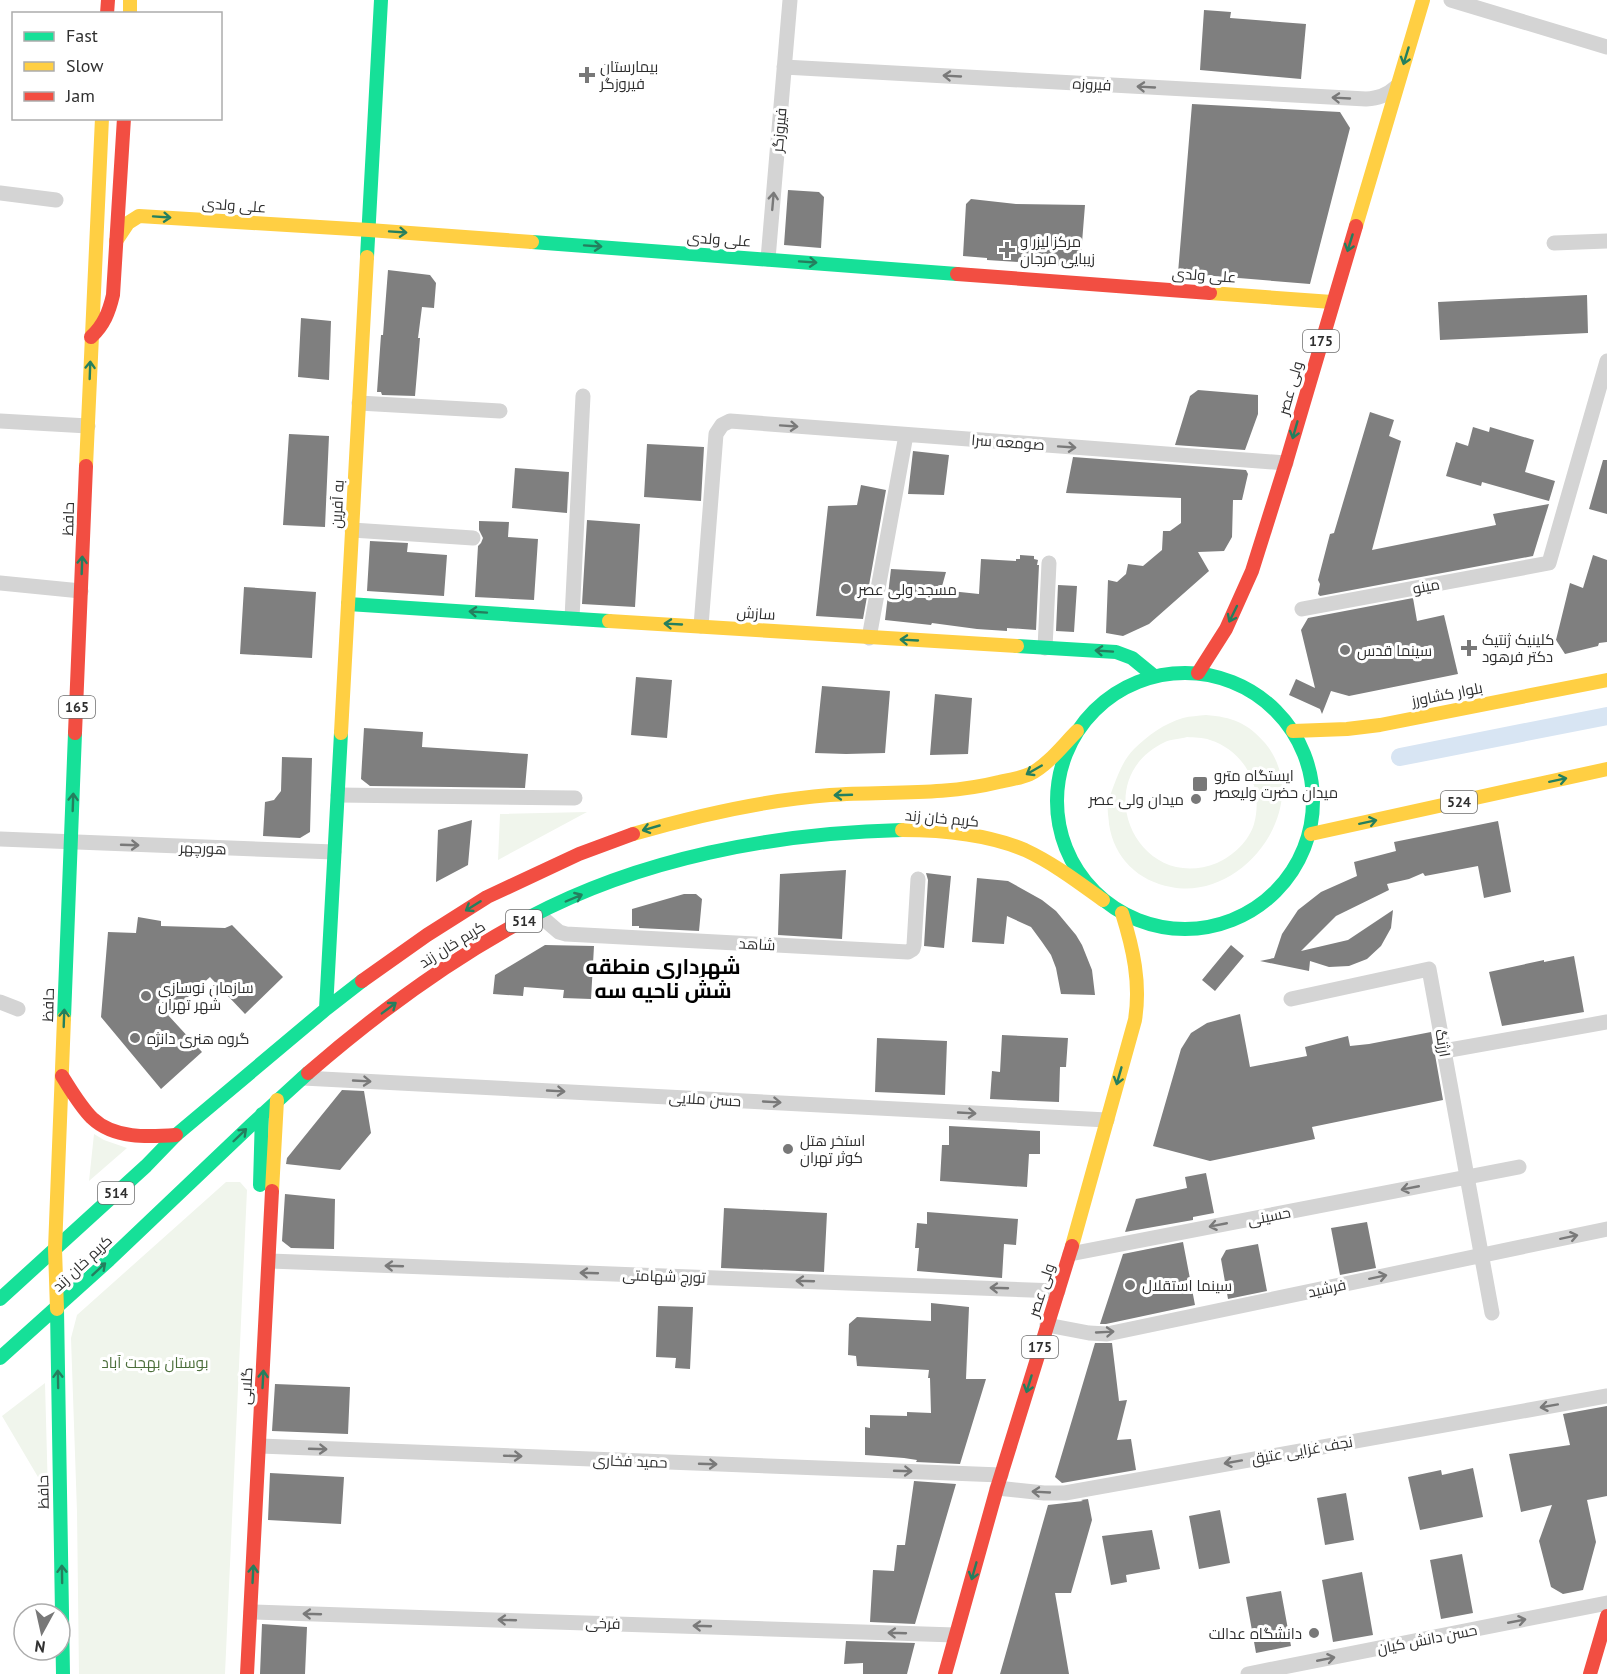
<svg xmlns="http://www.w3.org/2000/svg" width="1607" height="1674" font-family="'PT Sans',Cairo,sans-serif">
	<style>
		.green { fill: #f0f5ec; fill-rule: evenodd }
		.lines { fill: none; stroke-linecap: round; stroke-linejoin: round }
		.canal { stroke: #d8e5f3; stroke-width: 18 }
		.building { fill: #7f7f7f }
		.street { stroke: #d4d4d4; stroke-width: 15 }
		.fast { stroke: #16e098; stroke-width: 14 }
		.slow { stroke: #ffcf43; stroke-width: 14 }
		.jam { stroke: #f24e42; stroke-width: 14 }
		.oneway { stroke: #247f5e }
		.oneway2 { stroke: #797979 }
		.poi-dot { fill: #787878; stroke: #fff; stroke-width: 2 }
		.labels { text-anchor: middle; dominant-baseline: central; stroke-width: 6; stroke-linejoin: round; paint-order: stroke }
		.shield { fill: #fff; stroke: #6d6d6d; stroke-width: 1.5 }
		.shield-label { font-size: 14px; font-weight: bold; fill: #2f2f2f }
		.poi-label { font-size: 15px; fill: #2f2f2f; stroke: #fff; text-anchor: start }
		.street-label { font-size: 15px; fill: #2f2f2f; stroke: #fff }
		.park-label { font-size: 15px; fill: #4b6e3a; stroke: #fff }
		.district-label { font-size: 21px; font-weight: bold; fill: #000; stroke: #fff }
	</style>
	<rect width="100%" height="100%" fill="#fff"/>
	<!-- green -->
	<path class="green" d="M1206,715C1232,717 1248,723 1265,743C1316,804 1244,902 1171,887C1138,881 1114,858 1109,824C1109,819 1107,812 1108,806C1108,799 1112,791 1114,785C1119,772 1124,759 1134,749C1147,736 1165,723 1183,718C1190,716 1198,716 1206,715ZM1187,737C1194,738 1203,737 1210,740C1245,751 1264,788 1254,824C1249,841 1233,856 1217,863C1137,895 1086,779 1165,742C1171,739 1180,739 1187,737Z
		M587,812L498,860L500,814Z
		M94,1134L104,1140L127,1148L89,1181Z
		M226,1182H240L247,1190L225,1674H79L77,1512L71,1338L77,1315Z
		M45,1383L48,1494L2,1416Z"/>
	<g class="lines">
		<!-- canal -->
		<path class="canal" d="M1400,757L1607,716"/>
	</g>
	<!-- building -->
	<path class="building" d="M1204,10L1231,12L1230,18L1306,24L1301,79L1200,70Z
		M1192,104L1340,112L1350,128L1310,284L1178,273Z
		M788,190L819,192L824,197L821,248L784,245Z
		M971,199L1016,204L1085,205L1080,268L1048,264V263L1018,262L987,260V258L963,256L966,204Z
		M388,270L430,275L436,283L434,308L422,307L418,338H420L415,396L382,395L381,392H377L381,335H383Z
		M1587,295L1588,333L1440,340L1438,302Z
		M301,318L331,321L329,380L298,377Z
		M1198,390L1258,395V414L1245,450L1175,445L1190,396Z
		M1370,412L1394,420L1389,436L1401,441L1372,550L1496,525L1493,514L1549,504L1533,556L1320,596L1318,594L1320,584L1318,580L1330,534L1334,533Z
		M1473,427L1489,432L1490,427L1534,440L1525,472L1555,481L1549,501L1482,482L1481,486L1446,476L1456,442L1468,446Z
		M289,434L329,436L325,527L283,525Z
		M647,444L704,447L701,501L644,497Z
		M913,451L949,455L944,495L908,494Z
		M1073,457L1246,470L1248,474L1242,500H1233L1232,537L1224,551L1198,552L1209,571L1149,624L1123,636L1106,633L1108,580L1117,582L1126,574L1128,564L1143,566L1162,550L1163,531H1170L1181,523V498L1066,493Z
		M1603,460H1607V514L1589,509Z
		M515,468L569,472L567,513L512,508Z
		M861,485L886,490L863,619L816,616L828,506L857,505Z
		M587,520L640,524L635,607L582,604Z
		M479,521L509,522L508,537L538,539L534,600L475,597L478,546L481,543L483,538L479,530Z
		M370,541L408,543L407,552L447,555L444,596L367,591Z
		M1020,555L1034,556V559L1038,560L1037,565H1039L1036,630L1007,628V631L977,629L932,623L931,625L885,620L891,569L946,572L941,590L979,594L981,559L1016,561V559H1020Z
		M1593,555L1607,560V642L1599,643L1598,646L1565,654L1556,640L1570,583L1583,588Z
		M1058,585L1077,586L1074,632L1056,631Z
		M244,587L316,592L312,658L240,654Z
		M1413,598L1417,621L1444,615L1458,674L1349,696L1331,691L1322,714L1320,709L1289,695L1296,679L1315,688L1301,630L1308,618Z
		M636,677L672,680L667,738L631,735Z
		M822,686L890,691L885,753L846,754L815,753Z
		M935,694L972,698L968,754L930,755Z
		M364,728L423,732L422,747L528,754L525,788L370,786L361,779Z
		M282,757L312,758L310,832L300,838L263,836L265,802L274,800L281,791Z
		M472,820L468,865L436,882L438,830Z
		M1498,821L1511,892L1484,898L1478,866L1425,876L1423,873L1409,879L1387,884L1389,890L1336,916L1301,951L1348,940L1393,910L1391,928L1381,946L1367,959L1349,966L1329,967L1310,961L1309,971L1260,961L1274,958L1282,934L1298,910L1321,892L1357,876L1354,862L1396,851L1394,842Z
		M846,870L842,939L778,935L780,874Z
		M926,873L951,876L944,948L924,946L928,880Z
		M977,878L1008,881L1042,900L1056,911L1076,935L1082,945L1092,970L1095,995L1061,994L1056,968L1051,955L1042,942L1031,927L1007,916L1004,944L972,942Z
		M684,894H696L702,899L699,931L639,928V926H632V909Z
		M138,917L161,921V926L225,928L232,925L283,977L245,1014L210,977L168,1015L202,1052L161,1089L101,1017L108,932L136,933Z
		M545,945L594,946L591,999L563,998L564,990L524,987L523,996L493,994L495,975Z
		M1231,945L1244,956L1215,991L1202,980Z
		M1574,956L1584,1012L1502,1026L1489,972L1544,960V962Z
		M1240,1014L1250,1067L1307,1056L1305,1047L1348,1036L1350,1046L1369,1044L1431,1032L1443,1100L1312,1127L1315,1139L1210,1161L1153,1146L1181,1049L1191,1033L1207,1023Z
		M1002,1035L1068,1038L1066,1067H1060L1059,1102L990,1099L992,1071L1000,1072Z
		M877,1038L947,1041L945,1095L875,1092Z
		M342,1090L364,1091L371,1133L340,1170L286,1164L287,1158Z
		M949,1126L1040,1131V1154H1029L1027,1187L940,1181L942,1145H949Z
		M1206,1173L1214,1213L1193,1217V1220L1125,1232L1136,1199L1187,1188L1185,1177Z
		M285,1194L335,1199L334,1249L291,1248L282,1241Z
		M724,1208L827,1213L824,1272L721,1268Z
		M927,1212L1018,1219L1016,1245L1004,1244L1002,1278L917,1271L919,1248H915L917,1223L927,1224Z
		M1367,1222L1376,1268L1340,1275L1331,1228Z
		M1183,1242L1195,1305L1106,1324H1100L1123,1254Z
		M1258,1244L1267,1291L1228,1299L1221,1259L1226,1250Z
		M931,1303L969,1307L966,1379H986L960,1464L916,1462L917,1460L904,1458L865,1455V1427L870,1428V1415L907,1416V1412L931,1413L930,1378H928L929,1370L857,1366L856,1356L848,1355L849,1324L857,1317L931,1321Z
		M658,1306L693,1307L690,1369L675,1368L676,1358L656,1357Z
		M1095,1343H1112L1119,1401L1127,1400L1117,1440L1131,1439L1136,1470L1062,1483L1055,1477Z
		M275,1384L350,1387L348,1434L272,1431Z
		M1607,1406V1496L1587,1500L1596,1542L1583,1590L1563,1594L1551,1587L1539,1541L1552,1505L1521,1512L1509,1454L1570,1445L1563,1414Z
		M1473,1468L1483,1517L1420,1530L1408,1477L1441,1470L1442,1475Z
		M270,1473L344,1477L341,1524L268,1520Z
		M914,1481L956,1484L915,1624L870,1622L873,1570L894,1571L897,1545H905Z
		M1346,1493L1354,1540L1325,1545L1317,1498Z
		M1088,1499L1092,1520L1071,1593H1055L1069,1674H1000L1048,1505L1083,1501L1081,1500Z
		M1220,1510L1230,1563L1199,1569L1189,1516Z
		M1152,1530L1160,1569L1126,1575L1127,1582L1111,1585L1102,1536Z
		M1462,1554L1473,1613L1441,1619L1430,1560Z
		M1362,1572L1373,1635L1333,1642L1322,1580Z
		M1281,1591L1291,1646L1256,1653L1246,1597Z
		M262,1624L307,1627L305,1674H260Z
		M846,1641L915,1643L907,1674H863V1663L844,1664Z"/>
	<g class="lines">
		<!-- street -->
		<path class="street" d="M1451,0L1607,47
			M784,67L1366,99C1378,98 1386,96 1396,87
			M0,193L56,200
			M1554,243L1607,241
			M768,259L790,0
			M359,403L500,411
			M0,421L88,426
			M352,530L473,538
			M0,583L81,591
			M1302,609L1549,563L1607,361
			M572,618L583,396
			M701,626L716,434L722,425L730,421L1286,463
			M869,638L906,435
			M1045,648L1049,563
			M338,795L575,798
			M0,839L334,852
			M538,914L559,932L566,934L908,952L913,949L914,945L918,879
			M1291,999L1429,969L1492,1313
			M0,1002L18,1009
			M1444,1051L1607,1022
			M303,1078L1107,1120
			M1070,1254L1519,1167
			M270,1261L1058,1291
			M1047,1325L1089,1333L1107,1334L1607,1229
			M260,1446L1001,1475
			M997,1488L1044,1493H1065L1607,1396
			M251,1612L955,1635
			M1248,1674L1607,1603"/>
		<!-- fast -->
		<path class="fast" d="M532,242L957,274
			M367,257L381,0
			M348,604L609,621
			M1017,646L1116,652L1132,658L1154,676
			M1057 801a128 128 0 1 1 256 0a128 128 0 1 1-256 0Z
			M528,918C641,858 774,833 902,830
			M326,1009L341,733
			M64,1018L75,733
			M260,1185L262,1114
			M0,1299L146,1166L176,1135L326,1009L362,981
			M57,1309L63,1674
			M0,1358L109,1260L251,1125L308,1073"/>
		<!-- slow -->
		<path class="slow" d="M130,0V14
			M1356,226L1423,0
			M116,241L128,223L139,216L369,230L532,242
			M1210,293L1332,302
			M86,466L102,118
			M609,621L1017,646
			M1293,731L1347,729L1380,725L1607,680
			M341,733L367,257
			M902,830C942,830 987,834 1025,850C1053,863 1078,882 1103,900
			M633,834C695,816 766,800 830,795C887,791 943,796 999,782C1009,780 1021,778 1030,774C1048,765 1063,745 1077,731
			M1311,834L1607,769
			M272,1191L277,1100
			M1072,1246L1135,1020C1141,983 1133,948 1122,913
			M57,1309L55,1249L64,1018"/>
		<!-- jam -->
		<path class="jam" d="M107,14L108,0
			M957,274L1210,293
			M91,337C104,325 109,312 113,295L124,118
			M1198,673L1226,629L1252,571L1286,463L1356,226
			M75,733L86,466
			M362,981L427,935L487,897L579,854L633,834
			M308,1073C376,1014 449,960 528,918
			M62,1076C71,1090 80,1106 92,1118C114,1139 148,1137 176,1135
			M247,1674L272,1191
			M945,1674L997,1488L1072,1246
			M1590,1674L1607,1616"/>
	</g>
	<!-- one-way arrows -->
	<defs><path id="oneway-shaft" d="M-6 0H5M1.5-3L5.5 0L1.5 3" fill="none" stroke-width="1.6" stroke-linecap="round" stroke-linejoin="round" transform="scale(1.5)"/></defs>
	<g class="oneway">
		<use href="#oneway-shaft" transform="translate(1406 56) rotate(107)"/>
		<use href="#oneway-shaft" transform="translate(162 217) rotate(4)"/>
		<use href="#oneway-shaft" transform="translate(398 232) rotate(4)"/>
		<use href="#oneway-shaft" transform="translate(1350 243) rotate(107)"/>
		<use href="#oneway-shaft" transform="translate(593 246) rotate(4)"/>
		<use href="#oneway-shaft" transform="translate(808 262) rotate(4)"/>
		<use href="#oneway-shaft" transform="translate(90 370) rotate(-88)"/>
		<use href="#oneway-shaft" transform="translate(1295 430) rotate(106)"/>
		<use href="#oneway-shaft" transform="translate(82 565) rotate(-88)"/>
		<use href="#oneway-shaft" transform="translate(478 612) rotate(-176)"/>
		<use href="#oneway-shaft" transform="translate(1233 614) rotate(116)"/>
		<use href="#oneway-shaft" transform="translate(673 624) rotate(-177)"/>
		<use href="#oneway-shaft" transform="translate(909 640) rotate(-177)"/>
		<use href="#oneway-shaft" transform="translate(1104 651) rotate(-176)"/>
		<use href="#oneway-shaft" transform="translate(1034 770) rotate(150)"/>
		<use href="#oneway-shaft" transform="translate(1558 780) rotate(-12)"/>
		<use href="#oneway-shaft" transform="translate(843 795) rotate(178)"/>
		<use href="#oneway-shaft" transform="translate(73 802) rotate(-88)"/>
		<use href="#oneway-shaft" transform="translate(1368 822) rotate(-12)"/>
		<use href="#oneway-shaft" transform="translate(651 828) rotate(164)"/>
		<use href="#oneway-shaft" transform="translate(574 898) rotate(-23)"/>
		<use href="#oneway-shaft" transform="translate(473 906) rotate(148)"/>
		<use href="#oneway-shaft" transform="translate(389 1008) rotate(-37)"/>
		<use href="#oneway-shaft" transform="translate(64 1018) rotate(-88)"/>
		<use href="#oneway-shaft" transform="translate(1119 1076) rotate(106)"/>
		<use href="#oneway-shaft" transform="translate(240 1135) rotate(-44)"/>
		<use href="#oneway-shaft" transform="translate(99 1269) rotate(-43)"/>
		<use href="#oneway-shaft" transform="translate(58 1379) rotate(-91)"/>
		<use href="#oneway-shaft" transform="translate(263 1379) rotate(-87)"/>
		<use href="#oneway-shaft" transform="translate(1029 1384) rotate(107)"/>
		<use href="#oneway-shaft" transform="translate(974 1571) rotate(106)"/>
		<use href="#oneway-shaft" transform="translate(62 1574) rotate(-91)"/>
		<use href="#oneway-shaft" transform="translate(253 1574) rotate(-87)"/>
	</g>
	<g class="oneway2">
		<use href="#oneway-shaft" transform="translate(952 76) rotate(-177)"/>
		<use href="#oneway-shaft" transform="translate(1146 87) rotate(-177)"/>
		<use href="#oneway-shaft" transform="translate(1341 98) rotate(-177)"/>
		<use href="#oneway-shaft" transform="translate(773 201) rotate(-85)"/>
		<use href="#oneway-shaft" transform="translate(789 426) rotate(4)"/>
		<use href="#oneway-shaft" transform="translate(1067 447) rotate(4)"/>
		<use href="#oneway-shaft" transform="translate(130 845) rotate(2)"/>
		<use href="#oneway-shaft" transform="translate(362 1081) rotate(3)"/>
		<use href="#oneway-shaft" transform="translate(556 1091) rotate(3)"/>
		<use href="#oneway-shaft" transform="translate(772 1102) rotate(3)"/>
		<use href="#oneway-shaft" transform="translate(967 1113) rotate(3)"/>
		<use href="#oneway-shaft" transform="translate(1410 1188) rotate(169)"/>
		<use href="#oneway-shaft" transform="translate(1218 1225) rotate(169)"/>
		<use href="#oneway-shaft" transform="translate(1569 1237) rotate(-12)"/>
		<use href="#oneway-shaft" transform="translate(394 1266) rotate(-178)"/>
		<use href="#oneway-shaft" transform="translate(589 1273) rotate(-178)"/>
		<use href="#oneway-shaft" transform="translate(1378 1277) rotate(-12)"/>
		<use href="#oneway-shaft" transform="translate(805 1281) rotate(-178)"/>
		<use href="#oneway-shaft" transform="translate(999 1288) rotate(-178)"/>
		<use href="#oneway-shaft" transform="translate(1105 1332) rotate(-3)"/>
		<use href="#oneway-shaft" transform="translate(1549 1406) rotate(170)"/>
		<use href="#oneway-shaft" transform="translate(318 1449) rotate(2)"/>
		<use href="#oneway-shaft" transform="translate(513 1456) rotate(2)"/>
		<use href="#oneway-shaft" transform="translate(1233 1462) rotate(170)"/>
		<use href="#oneway-shaft" transform="translate(708 1464) rotate(2)"/>
		<use href="#oneway-shaft" transform="translate(903 1471) rotate(2)"/>
		<use href="#oneway-shaft" transform="translate(1041 1492) rotate(-177)"/>
		<use href="#oneway-shaft" transform="translate(312 1614) rotate(-178)"/>
		<use href="#oneway-shaft" transform="translate(507 1620) rotate(-178)"/>
		<use href="#oneway-shaft" transform="translate(1517 1621) rotate(-11)"/>
		<use href="#oneway-shaft" transform="translate(702 1626) rotate(-178)"/>
		<use href="#oneway-shaft" transform="translate(897 1633) rotate(-178)"/>
		<use href="#oneway-shaft" transform="translate(1326 1659) rotate(-11)"/>
	</g>
	<!-- markers -->
	<g class="poi-dot">
		<path d="M584 66h6v6h6v6h-6v6h-6v-6h-6v-6h6z"/>
		<path d="M1004 241h6v6h6v6h-6v6h-6v-6h-6v-6h6z"/>
		<circle cx="846" cy="589" r="6"/>
		<path d="M1466 639h6v6h6v6h-6v6h-6v-6h-6v-6h6z"/>
		<circle cx="1345" cy="650" r="6"/>
		<rect x="1192" y="776" width="16" height="16" rx="3"/>
		<circle cx="1196" cy="799" r="6"/>
		<circle cx="146" cy="996" r="6"/>
		<circle cx="135" cy="1038" r="6"/>
		<circle cx="788" cy="1149" r="6"/>
		<circle cx="1130" cy="1285" r="6"/>
		<circle cx="1314" cy="1633" r="6"/>
	</g>
	<g class="labels">
		<!-- shield labels -->
		<g class="shield">
			<rect x="1303" y="330" width="36" height="22" rx="4.5"/>
			<rect x="59" y="696" width="36" height="22" rx="4.5"/>
			<rect x="1441" y="791" width="36" height="22" rx="4.5"/>
			<rect x="506" y="910" width="36" height="22" rx="4.5"/>
			<rect x="98" y="1182" width="36" height="22" rx="4.5"/>
			<rect x="1022" y="1336" width="36" height="22" rx="4.5"/>
		</g>
		<g class="shield-label">
			<text x="1321" y="341">175</text>
			<text x="77" y="707">165</text>
			<text x="1459" y="802">524</text>
			<text x="524" y="921">514</text>
			<text x="116" y="1193">514</text>
			<text x="1040" y="1347">175</text>
		</g>
		<!-- poi labels -->
		<g class="poi-label">
			<text x="600" y="66">بیمارستان<tspan x="600" dy="17">فیروزگر</tspan></text>
			<text x="1020" y="241">مرکز لیزر و<tspan x="1020" dy="17">زیبایی مرجان</tspan></text>
			<text x="858" y="589">مسجد ولی عصر</text>
			<text x="1482" y="639">کلینیک ژنتیک<tspan x="1482" dy="17">دکتر فرهود</tspan></text>
			<text x="1357" y="650">سینما قدس</text>
			<text x="1214" y="775">ایستگاه مترو<tspan x="1214" dy="17">میدان حضرت ولیعصر</tspan></text>
			<text x="1184" y="799" text-anchor="end">میدان ولی عصر</text>
			<text x="158" y="987">سازمان نوسازی<tspan x="158" dy="17">شهر تهران</tspan></text>
			<text x="147" y="1038">گروه هنری دانژه</text>
			<text x="800" y="1140">استخر هتل<tspan x="800" dy="17">کوثر تهران</tspan></text>
			<text x="1142" y="1285">سینما استقلال</text>
			<text x="1302" y="1633" text-anchor="end">دانشگاه عدالت</text>
		</g>
		<!-- street labels -->
		<g class="street-label">
			<text transform="translate(1092 84) rotate(3)">فیروزه</text>
			<text transform="translate(779 130) rotate(-85)">فیروزگر</text>
			<text transform="translate(234 205) rotate(4)">علی ولدی</text>
			<text transform="translate(719 239) rotate(4)">علی ولدی</text>
			<text transform="translate(1204 275) rotate(4)">علی ولدی</text>
			<text transform="translate(1290 388) rotate(-74)">ولی عصر</text>
			<text transform="translate(1008 442) rotate(4)">صومعه سرا</text>
			<text transform="translate(337 504) rotate(-87)">به آفرین</text>
			<text transform="translate(68 519) rotate(-88)">حافظ</text>
			<text transform="translate(1426 586) rotate(-11)">مینو</text>
			<text transform="translate(756 613) rotate(4)">سازش</text>
			<text transform="translate(1447 694) rotate(-11)">بلوار کشاورز</text>
			<text transform="translate(942 818) rotate(5)">کریم خان زند</text>
			<text transform="translate(203 848) rotate(2)">هورچهر</text>
			<text transform="translate(452 944) rotate(-32)">کریم خان زند</text>
			<text transform="translate(757 944) rotate(3)">شاهد</text>
			<text transform="translate(48 1005) rotate(-88)">حافظ</text>
			<text transform="translate(1443 1043) rotate(80)">ارژنگ</text>
			<text transform="translate(705 1099) rotate(3)">حسن ملایی</text>
			<text transform="translate(1269 1216) rotate(-11)">حسینی</text>
			<text transform="translate(82 1263) rotate(-43)">کریم خان زند</text>
			<text transform="translate(664 1276) rotate(2)">تورج شهامتی</text>
			<text transform="translate(1327 1288) rotate(-12)">فرشید</text>
			<text transform="translate(1041 1290) rotate(-72)">ولی عصر</text>
			<text transform="translate(246 1386) rotate(-87)">گلابی</text>
			<text transform="translate(1302 1450) rotate(-10)">نجف غزایی عتیق</text>
			<text transform="translate(630 1461) rotate(2)">حمید فخاری</text>
			<text transform="translate(43 1492) rotate(-91)">حافظ</text>
			<text transform="translate(603 1623) rotate(2)">فرخی</text>
			<text transform="translate(1427 1639) rotate(-11)">حسن دانش کیان</text>
		</g>
		<!-- park labels -->
		<g class="park-label">
			<text x="155" y="1362">بوستان بهجت آباد</text>
		</g>
		<!-- district labels -->
		<g class="district-label">
			<text x="663" y="966">شهرداری منطقه<tspan x="663" dy="24">شش ناحیه سه</tspan></text>
		</g>
	</g>
	<!-- legend -->
	<rect x="12" y="12" width="210" height="108" fill="#ffffff" stroke="#acacac" stroke-width="1.5"/>
	<rect x="24" y="32" width="30" height="9" fill="#16e098" stroke="#acacac" stroke-width="1.5"/>
	<text x="66" y="42" font-size="18" fill="#2f2f2f">Fast</text>
	<rect x="24" y="62" width="30" height="9" fill="#ffcf43" stroke="#acacac" stroke-width="1.5"/>
	<text x="66" y="72" font-size="18" fill="#2f2f2f">Slow</text>
	<rect x="24" y="92" width="30" height="9" fill="#f24e42" stroke="#acacac" stroke-width="1.5"/>
	<text x="66" y="102" font-size="18" fill="#2f2f2f">Jam</text>
	<!-- north arrow -->
	<g transform="translate(42 1632) rotate(188)"><circle r="28" fill="#ffffff" stroke="#acacac" stroke-width="1.5"/>
	<path d="M0-4.5L10 22L0 15L-10 22Z" fill="#787878"/>
	<text y="-9" font-size="16" font-weight="bold" text-anchor="middle" fill="#2f2f2f">N</text>
	</g>
</svg>
